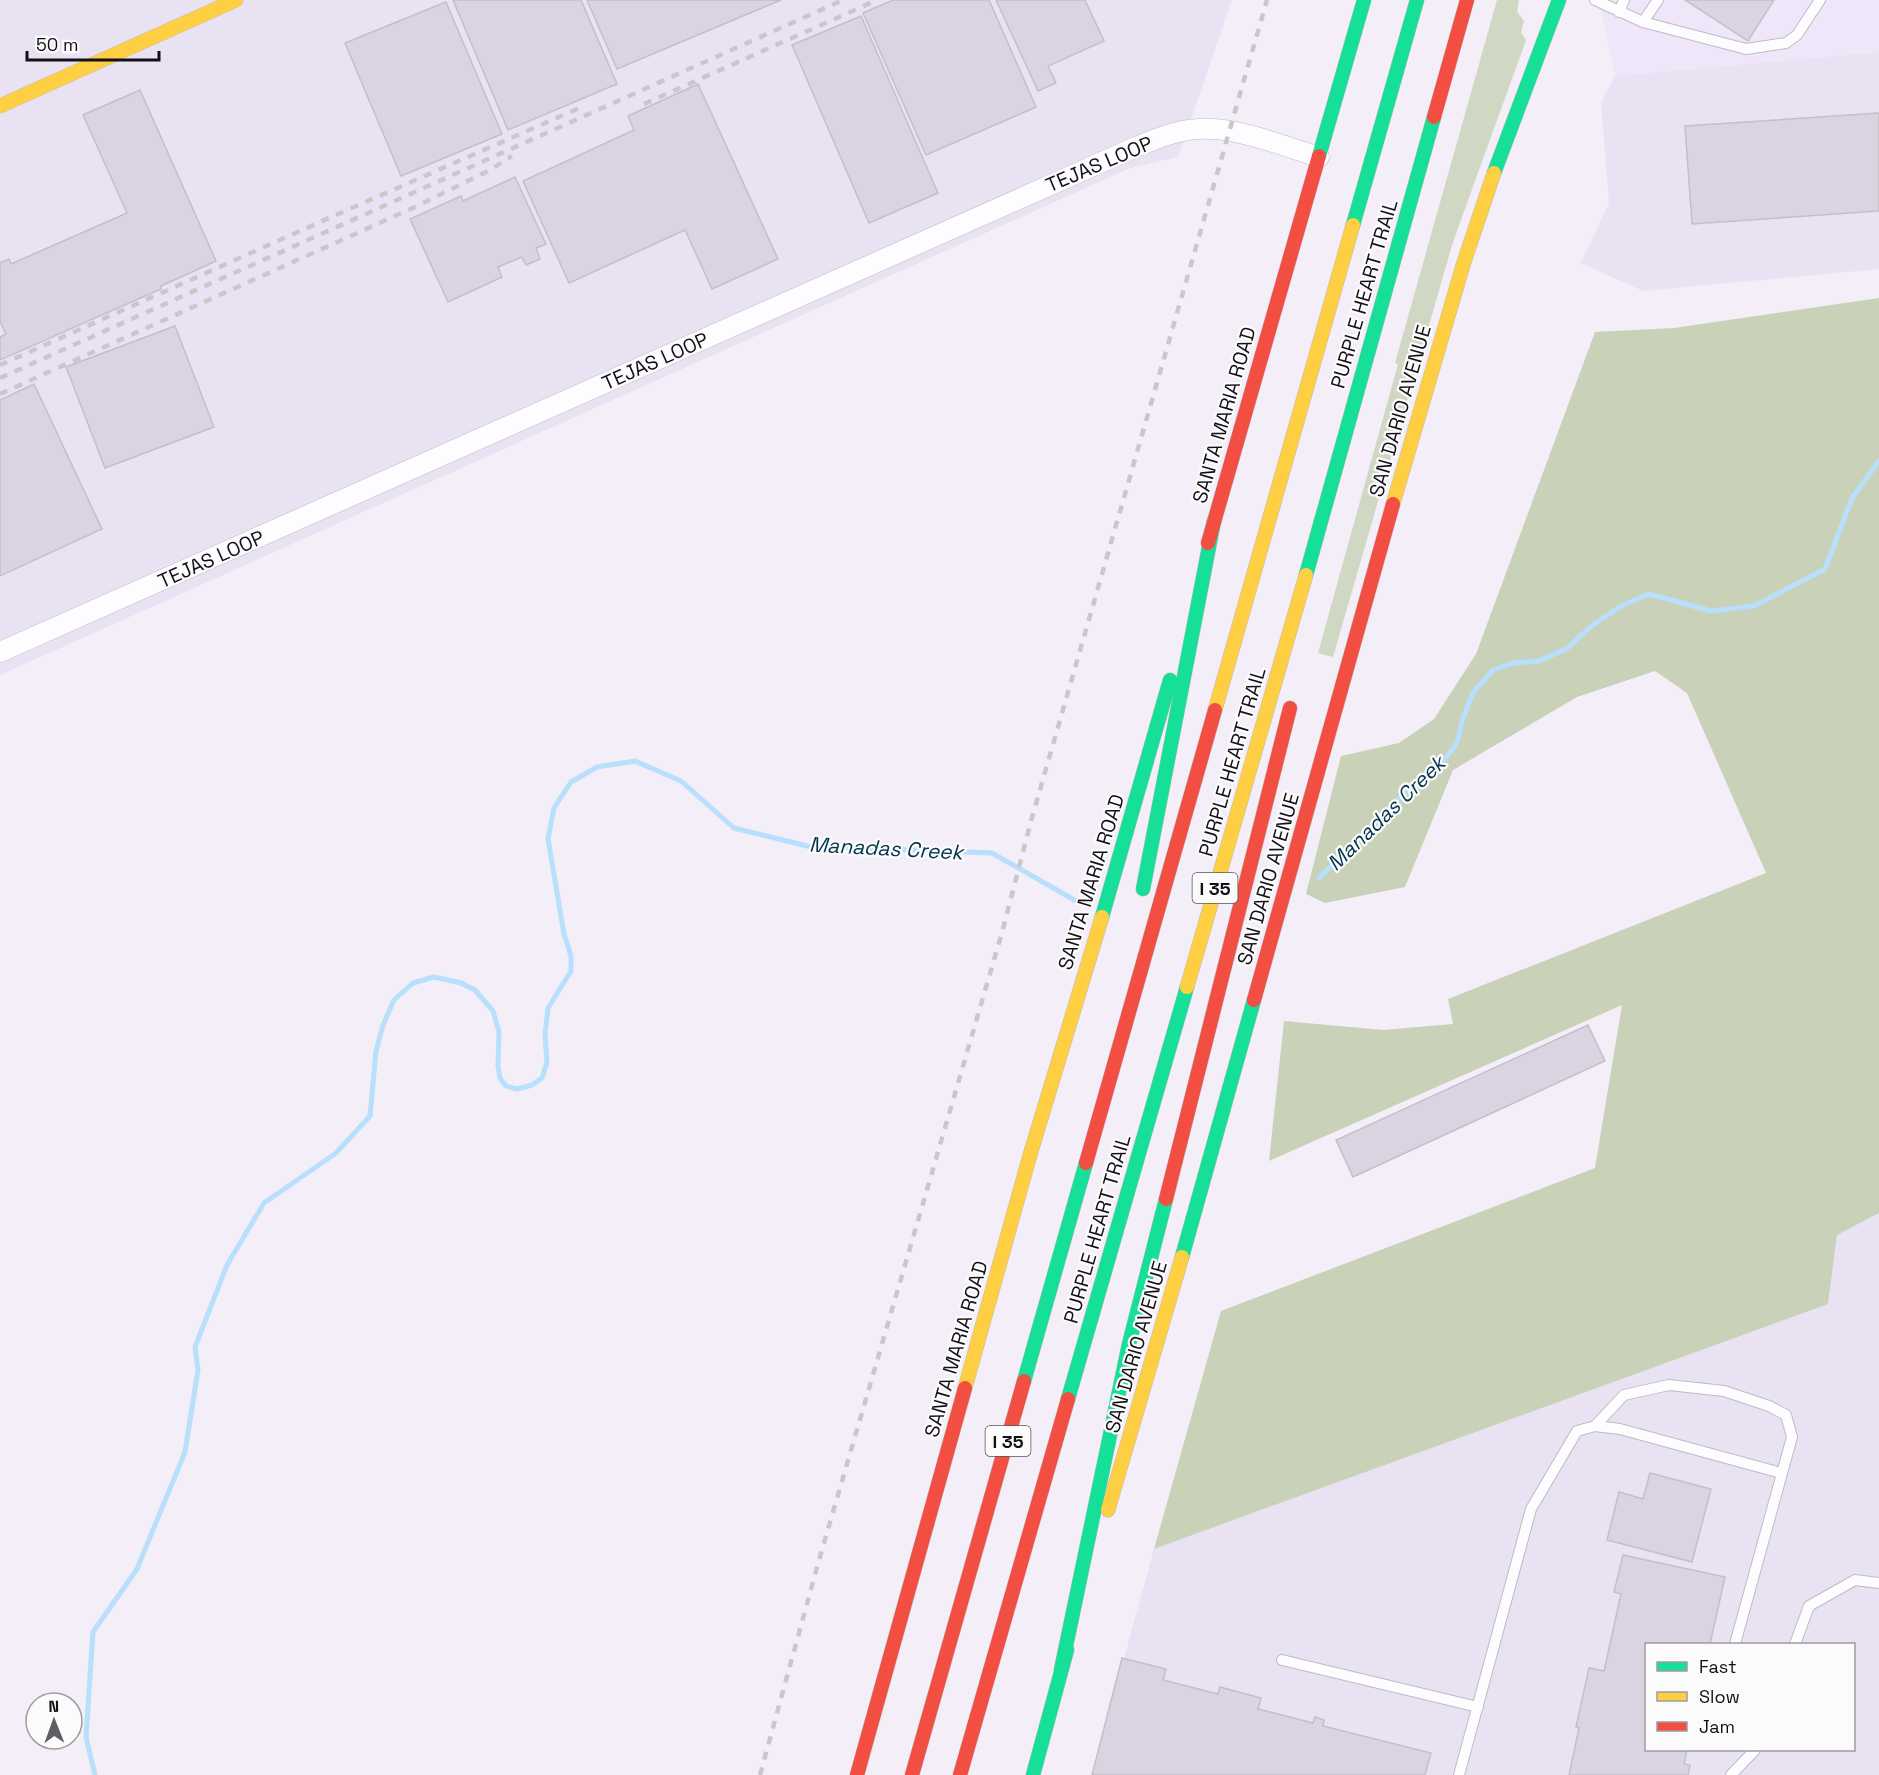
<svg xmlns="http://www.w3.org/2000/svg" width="1879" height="1775" font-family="'Space Grotesk',sans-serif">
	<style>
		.built { fill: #f0e6fa }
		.industrial { fill: #e9e2f2; fill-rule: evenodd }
		.green { fill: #d0d7c3 }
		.forest { fill: #c9d2b9 }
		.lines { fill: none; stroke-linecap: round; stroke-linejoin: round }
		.stream { stroke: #b8dffc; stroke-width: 5 }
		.building { fill: #dad3e2; stroke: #c3bfc8; stroke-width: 1.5 }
		.lane-casing { stroke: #bfbac4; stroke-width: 12 }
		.street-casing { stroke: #bfbac4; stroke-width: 21 }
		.fast-casing { stroke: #bfbac4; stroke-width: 15 }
		.slow-casing { stroke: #bfbac4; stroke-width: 15 }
		.jam-casing { stroke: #bfbac4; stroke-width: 15 }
		.lane { stroke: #fdfcfe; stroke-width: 10 }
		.street { stroke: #fdfcfe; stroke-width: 20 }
		.fast { stroke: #16e098; stroke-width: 14 }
		.slow { stroke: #ffcf43; stroke-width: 14 }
		.jam { stroke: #f24e42; stroke-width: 14 }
		.rail { stroke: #c8c8ca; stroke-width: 4.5; stroke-dasharray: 8 8; stroke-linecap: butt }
		.labels { text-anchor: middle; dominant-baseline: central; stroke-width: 4.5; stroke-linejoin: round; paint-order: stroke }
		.shield { fill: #fbfbfb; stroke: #59555b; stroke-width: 1.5 }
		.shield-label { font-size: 18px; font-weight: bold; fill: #130e17 }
		.street-label { font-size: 20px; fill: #130e17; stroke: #fbfbfb }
		.water-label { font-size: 21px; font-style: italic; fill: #02344d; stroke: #fbfbfb }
	</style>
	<rect width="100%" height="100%" fill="#f3eef8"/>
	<!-- built -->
	<path class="built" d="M1599,0H1879V52L1615,76Z"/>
	<!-- industrial -->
	<path class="industrial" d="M0,0H1232L1178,157L1130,168L0,675Z
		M1879,52V269L1643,291L1581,263L1609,203L1601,102L1615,76Z
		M1879,1213V1775H1092L1154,1549L1828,1304L1837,1234ZM1646,1644H1854V1750H1646Z"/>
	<!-- green -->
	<path class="green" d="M1497,0H1519L1517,12L1524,21L1521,33L1526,40L1453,242L1333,657L1318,653L1398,364L1395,363Z"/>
	<!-- forest -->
	<path class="forest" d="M1879,298V1213L1837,1235L1828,1304L1154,1549L1221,1311L1595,1168L1622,1005L1269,1161L1284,1021L1383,1030L1453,1024L1448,999L1766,873L1687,693L1655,671L1577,697L1453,770L1405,887L1325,903L1306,894L1341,756L1399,743L1434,719L1476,654L1595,332L1674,328Z"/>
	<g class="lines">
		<!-- stream -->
		<path class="stream" d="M1319,878L1387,810L1421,778L1444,760L1457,743L1463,718L1473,693L1493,670L1512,663L1539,661L1566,649L1594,624L1621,606L1649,594L1711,611L1754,606L1825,569L1852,498L1879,461
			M95,1775L86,1737L93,1632L137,1569L185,1452L198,1370L195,1347L227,1265L264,1203L336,1153L370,1116L376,1051L383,1025L394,1000L413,983L434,977L461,983L475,990L493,1011L499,1032L498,1066L500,1078L506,1086L517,1089L532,1085L542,1078L547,1062L545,1035L548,1008L571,971V956L564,934L548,839L554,808L571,782L597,767L635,761L681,781L734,828L807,846L992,853L1076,901L1085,903"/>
	</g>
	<!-- building -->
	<path class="building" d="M453,0H581L617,84L508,130Z
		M587,0H781L617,69Z
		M893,0H989L1036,107L926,155L863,13Z
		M996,0H1085L1104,41L1048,66L1056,83L1038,91Z
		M1685,0H1774L1748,41Z
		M446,2L502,134L401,176L345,43Z
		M861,16L938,193L869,223L792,45Z
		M698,84L778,259L712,289L685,230L569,283L523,181L634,130L628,116Z
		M140,90L216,261L161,286V289L0,360V337L6,334L0,321V263L9,259L11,264L127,213L83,115Z
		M1879,113V211L1692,224L1685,126Z
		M515,177L546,244L536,248L540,259L526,265L522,257L498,267L502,277L448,302L410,219L461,196L463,201Z
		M175,326L214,427L105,468L66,367Z
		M34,384L102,529L0,576V400Z
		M1588,1025L1605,1061L1353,1177L1336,1140Z
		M1650,1473L1711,1489L1692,1562L1607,1540L1619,1492L1643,1499Z
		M1623,1555L1725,1577L1710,1644H1646V1750H1687L1684,1764L1690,1765L1688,1775H1569L1579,1728L1576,1727L1589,1668L1604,1671L1621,1594L1614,1592Z
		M1122,1658L1166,1669L1163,1680L1218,1694L1220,1687L1261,1698L1258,1709L1313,1723L1315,1717L1324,1720L1323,1726L1431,1753L1425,1775H1092Z"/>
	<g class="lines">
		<!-- lane casing -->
		<g class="lane-casing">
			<path id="lane" d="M1595,0L1643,22L1746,49L1786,43L1797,35L1820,0
				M1619,12L1624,0
				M1643,22L1658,0
				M1595,1426L1624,1395L1669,1385L1724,1391L1769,1406L1786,1415L1792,1437L1735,1644
				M1795,1644L1809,1606L1855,1580L1879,1583
				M1282,1660L1478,1707
				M1459,1775L1531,1509L1577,1431L1595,1426L1620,1429L1781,1473
				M1731,1775L1755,1750"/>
		</g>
		<!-- street casing -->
		<g class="street-casing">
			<path id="street" d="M0,652L1138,146C1151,141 1165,135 1178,132C1225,120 1275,144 1319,157"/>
		</g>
		<!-- fast casing -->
		<g class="fast-casing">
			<path id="fast" d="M1319,156L1364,0
				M1494,173L1559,0
				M1353,225L1417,0
				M1306,575L1434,117
				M1143,889L1214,521
				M1102,917L1170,680
				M1182,1257L1254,1000
				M1024,1381L1086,1163
				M1068,1399L1187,987
				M1061,1670L1129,1344L1166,1199
				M1033,1775L1067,1650"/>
		</g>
		<!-- slow casing -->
		<g class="slow-casing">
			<path id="slow" d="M0,106L236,0
				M1393,504L1464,262L1494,173
				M1215,710L1353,225
				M1187,987L1306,575
				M965,1388L1030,1155L1102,917
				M1108,1510L1182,1257"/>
		</g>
		<!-- jam casing -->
		<g class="jam-casing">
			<path id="jam" d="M1434,117L1467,0
				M1208,543L1319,156
				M1254,1000L1393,504
				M1086,1163L1215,710
				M1166,1199L1290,708
				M857,1775L965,1388
				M912,1775L1024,1381
				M960,1775L1068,1399"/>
		</g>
		<!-- lane -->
		<use href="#lane" class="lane"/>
		<!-- street -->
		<use href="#street" class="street"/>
		<!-- fast -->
		<use href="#fast" class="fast"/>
		<!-- slow -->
		<use href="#slow" class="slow"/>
		<!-- jam -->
		<use href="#jam" class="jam"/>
		<!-- rail -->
		<path class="rail" d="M644,104L877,0
			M0,365L329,218L584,106
			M0,378L843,0
			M0,394L415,207L488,171L512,156
			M760,1775L819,1560L1003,929L1031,821L1267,0"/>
	</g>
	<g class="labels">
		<!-- shield labels -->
		<g class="shield">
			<rect x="1192.5" y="873" width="45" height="30" rx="4.5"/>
			<rect x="985.5" y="1426" width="45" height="30" rx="4.5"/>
		</g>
		<g class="shield-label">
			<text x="1215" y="888">I 35</text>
			<text x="1008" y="1441">I 35</text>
		</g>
		<!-- street labels -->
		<g class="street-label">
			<text transform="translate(1099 164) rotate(-23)">TEJAS LOOP</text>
			<text transform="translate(1364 294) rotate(-74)">PURPLE HEART TRAIL</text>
			<text transform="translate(655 361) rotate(-24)">TEJAS LOOP</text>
			<text transform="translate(1400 411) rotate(-74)">SAN DARIO AVENUE</text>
			<text transform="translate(1224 415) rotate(-74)">SANTA MARIA ROAD</text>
			<text transform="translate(211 559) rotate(-24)">TEJAS LOOP</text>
			<text transform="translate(1232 762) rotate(-74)">PURPLE HEART TRAIL</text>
			<text transform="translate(1268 879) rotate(-74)">SAN DARIO AVENUE</text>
			<text transform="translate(1091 882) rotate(-73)">SANTA MARIA ROAD</text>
			<text transform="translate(1097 1229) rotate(-74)">PURPLE HEART TRAIL</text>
			<text transform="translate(1136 1347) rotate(-74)">SAN DARIO AVENUE</text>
			<text transform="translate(956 1349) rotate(-74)">SANTA MARIA ROAD</text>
		</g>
		<!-- water labels -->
		<g class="water-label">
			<text transform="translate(1386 813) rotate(-44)">Manadas Creek</text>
			<text transform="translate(886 848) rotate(3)">Manadas Creek</text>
		</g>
	</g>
	<!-- legend -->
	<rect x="1645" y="1643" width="210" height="108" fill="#fbfbfb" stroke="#9e9ca0" stroke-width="1.5"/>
	<rect x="1657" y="1662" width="30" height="9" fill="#16e098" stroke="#9e9ca0" stroke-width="1.5"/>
	<text x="1699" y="1673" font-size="18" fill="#130e17">Fast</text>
	<rect x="1657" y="1692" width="30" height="9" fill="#ffcf43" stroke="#9e9ca0" stroke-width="1.5"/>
	<text x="1699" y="1703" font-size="18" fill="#130e17">Slow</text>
	<rect x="1657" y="1722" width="30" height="9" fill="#f24e42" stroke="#9e9ca0" stroke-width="1.5"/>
	<text x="1699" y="1733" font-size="18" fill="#130e17">Jam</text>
	<!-- north arrow -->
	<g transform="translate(54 1721) rotate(359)"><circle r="28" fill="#fbfbfb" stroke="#9e9ca0" stroke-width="1.5"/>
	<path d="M0-4.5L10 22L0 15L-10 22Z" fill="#615c66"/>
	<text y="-9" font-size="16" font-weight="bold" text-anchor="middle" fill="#130e17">N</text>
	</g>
	<!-- scale -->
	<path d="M27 51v9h132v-9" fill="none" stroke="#130e17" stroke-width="3"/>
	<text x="36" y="51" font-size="18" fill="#130e17" stroke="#fbfbfb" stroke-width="4.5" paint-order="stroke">50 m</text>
</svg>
